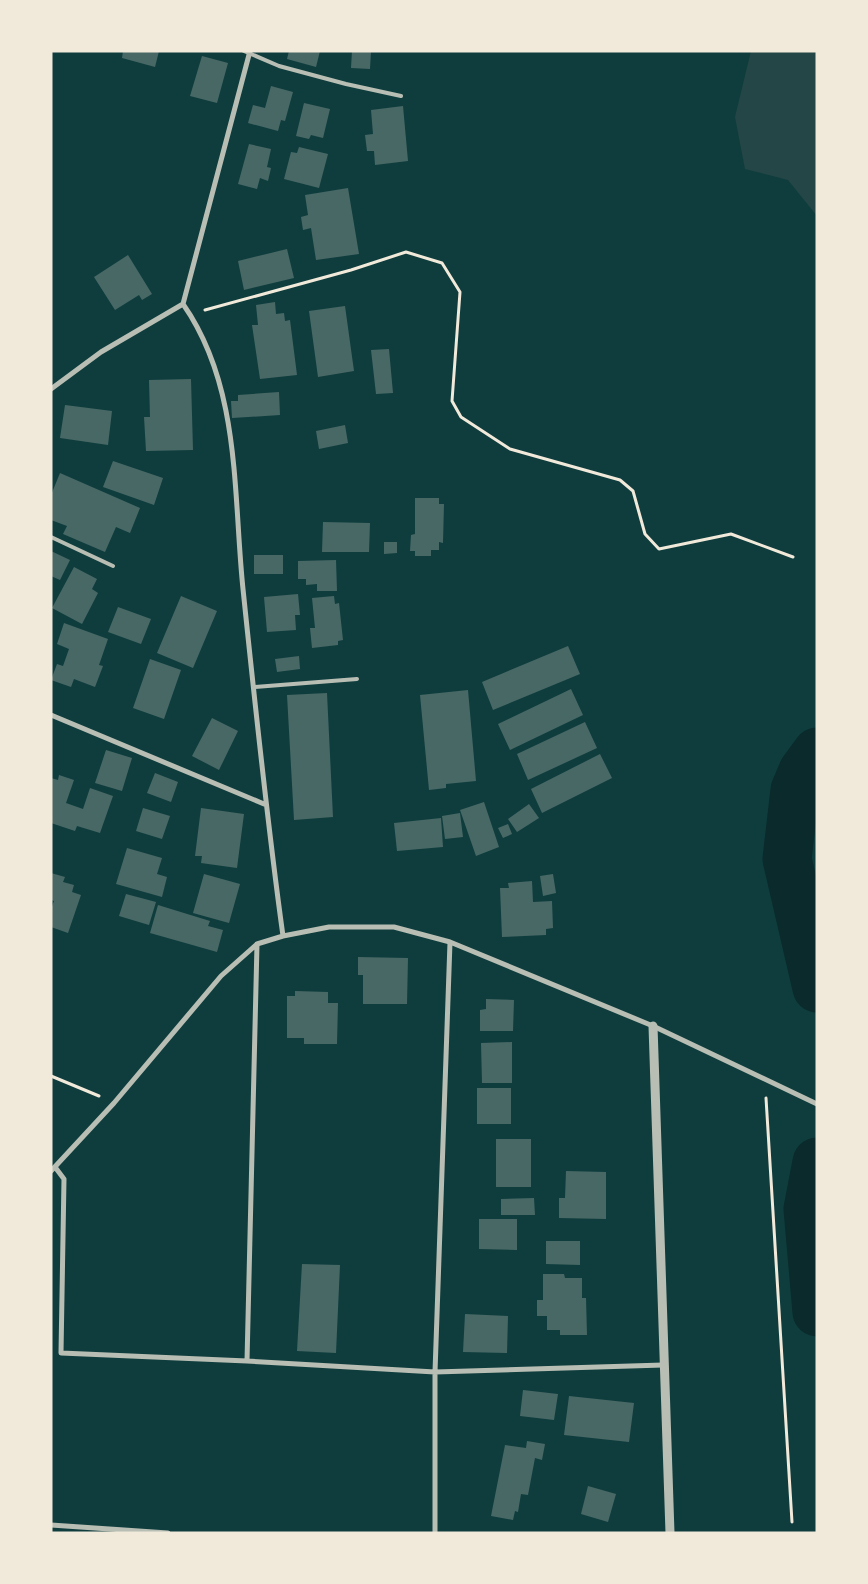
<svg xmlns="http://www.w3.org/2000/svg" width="868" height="1584" font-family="'Sofia Sans Condensed',sans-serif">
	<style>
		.green { fill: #244646 }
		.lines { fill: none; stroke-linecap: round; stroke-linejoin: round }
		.river { stroke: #0a2a2b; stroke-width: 49 }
		.building { fill: #486865 }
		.path { stroke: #f1e9da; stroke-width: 3 }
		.service { stroke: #b8beb3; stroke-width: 4 }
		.minor { stroke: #b8beb3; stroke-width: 5 }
		.tertiary { stroke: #b8beb3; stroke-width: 9 }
	</style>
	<rect width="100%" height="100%" fill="#0f3d3e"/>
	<!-- green -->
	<path class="green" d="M751,51H817V216L788,180L745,169L735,117Z"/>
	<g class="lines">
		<!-- river -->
		<path class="river" d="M817,752L803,771L795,790L787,859L817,988
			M817,1162L808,1209L817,1312"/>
	</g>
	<!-- building -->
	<path class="building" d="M123,51H159L155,67L122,58Z
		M289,51H320L316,67L287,59Z
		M352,51H371L370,69L351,68Z
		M202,56L228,63L217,103L190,96Z
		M271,86L293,92L285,121L281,120L278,131L248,123L253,105L265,108Z
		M304,103L330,109L323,138L311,135L309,139L296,136Z
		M403,106L408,161L375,165L374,151H367L365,135L373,134L371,110Z
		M249,144L271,149L267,167L271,168L268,181L260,178L257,189L238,184Z
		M299,147L328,154L319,188L284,179L291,152L297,153Z
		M348,188L359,254L316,260L311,228L303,230L301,217L308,215L305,195Z
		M287,249L294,278L244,290L238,261Z
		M128,255L152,294L142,300L139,295L115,310L94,277Z
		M275,302L276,314L284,313L285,321L290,320L297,375L260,379L252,325H258L256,305Z
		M345,306L354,371L318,377L309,311Z
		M389,349L393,393L376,394L371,350Z
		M191,379L193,450L146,451L144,417H150L149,380Z
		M279,392L280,415L232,418L231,401H238V395Z
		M65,405L112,411L108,445L60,438Z
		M345,425L348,443L319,449L316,431Z
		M113,461L163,478L154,505L103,487Z
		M60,473L140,508L130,533L116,527L105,552L63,534L67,526L51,520V495Z
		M415,498H439V504H444L443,543L439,542V550H431V556H415V551H410L411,535L415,534Z
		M323,522L370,523L369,552H322Z
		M384,542H397V553L384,554Z
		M51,551L70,560L60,580L51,576Z
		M254,555H283V574H254Z
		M336,560L337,591H317V584L306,585V579H298V561Z
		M74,567L97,579L92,589L98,593L82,624L52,608Z
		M298,594L300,615H295L296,630L267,632L264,597Z
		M181,596L217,611L193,668L157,653Z
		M334,596L335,604L339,603L343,640L338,641V645L312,648L310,628H315L312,598Z
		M118,607L151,619L141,644L108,632Z
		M64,623L108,639L99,665L103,666L95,687L74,679L71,687L51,680L57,664L63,666L69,649L57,644Z
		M568,646L580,674L493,710L482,682Z
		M299,656L300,669L277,672L275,659Z
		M150,659L181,670L164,719L133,708Z
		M571,689L583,715L510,750L498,724Z
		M468,690L476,781L446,784V788L429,790L420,695Z
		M327,693L333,817L294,820L287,695Z
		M212,718L238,731L219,770L192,756Z
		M585,722L597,748L528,780L517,754Z
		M106,750L132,758L122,791L95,783Z
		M600,754L612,778L542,813L531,789Z
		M155,773L178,782L171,802L147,793Z
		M59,775L74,780L66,803L83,809L90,788L113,796L100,833L77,826L75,831L51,823V778L58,780Z
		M484,802L499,847L476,856L460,810Z
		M529,804L539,818L517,832L508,819Z
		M143,808L170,816L162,839L136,831Z
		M201,808L244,814L237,868L201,863L202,856H195Z
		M460,813L463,837L445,839L442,816Z
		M441,818L443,847L397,851L394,823Z
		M508,824L512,834L503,838L498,828Z
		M127,848L162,858L157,874L167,877L162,897L116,884Z
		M51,873L65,877L63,882L74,885L72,892L81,895L68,933L51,927V909L54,901L51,900Z
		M204,874L240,884L229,923L193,913Z
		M553,874L556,893L543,896L540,876Z
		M532,881L533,902L552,901L553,928L546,929V935L502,937L500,888H509L508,883Z
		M126,894L156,902L149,925L119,916Z
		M158,905L210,921L208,926L223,930L217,952L150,933Z
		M358,957L408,958L407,1004H363V975H358Z
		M295,991L328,992V1003H338L337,1044H304V1038H287V996H295Z
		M486,999L514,1000L513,1031H480V1010L486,1009Z
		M512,1042V1083H482L481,1043Z
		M477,1088H511V1124H477Z
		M496,1139H531V1187H496Z
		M566,1171L606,1172V1219L559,1218V1198H565Z
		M534,1198L535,1215H501V1199Z
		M479,1219H517V1250L479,1249Z
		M546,1241H580V1265L546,1264Z
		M302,1264L340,1265L336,1353L297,1351Z
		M543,1274H564L565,1278H582V1298H586L587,1335H560V1330H547V1316H537V1300H543Z
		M465,1314L508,1316L507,1353L463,1352Z
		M523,1390L558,1394L554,1420L520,1416Z
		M569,1396L634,1403L629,1442L564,1435Z
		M527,1441L545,1444L542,1460L535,1458L528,1495L521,1494L518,1512L515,1511L513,1520L491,1516L505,1445L526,1448Z
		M588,1486L616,1494L608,1522L581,1514Z"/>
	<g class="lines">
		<!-- path -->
		<path class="path" d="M205,310L351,270L406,252L442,263L460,292L452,401L461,417L510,449L620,480L633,491L645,534L659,549L731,534L793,557
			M51,1076L99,1096
			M766,1098L792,1522"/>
		<!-- service -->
		<path class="service" d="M244,51L279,66L346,84L401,96
			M51,537L113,566
			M255,687L357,679"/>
		<!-- minor -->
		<path class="minor" d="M183,304C241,387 233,493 243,589C255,705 267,821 283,936
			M51,389L101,352L183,304L250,51
			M51,715L264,804
			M257,944L247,1361L435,1372L663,1365
			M55,1167L64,1179L61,1353L247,1361
			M51,1171L114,1103L221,976L257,944L283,936L329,927H394L450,942L653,1026L817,1104
			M51,1525L168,1533
			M435,1533V1372L450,942"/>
		<!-- tertiary -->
		<path class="tertiary" d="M653,1026L670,1533"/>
	</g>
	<!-- border -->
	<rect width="868" height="1584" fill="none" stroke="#f1e9da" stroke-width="105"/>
</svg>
